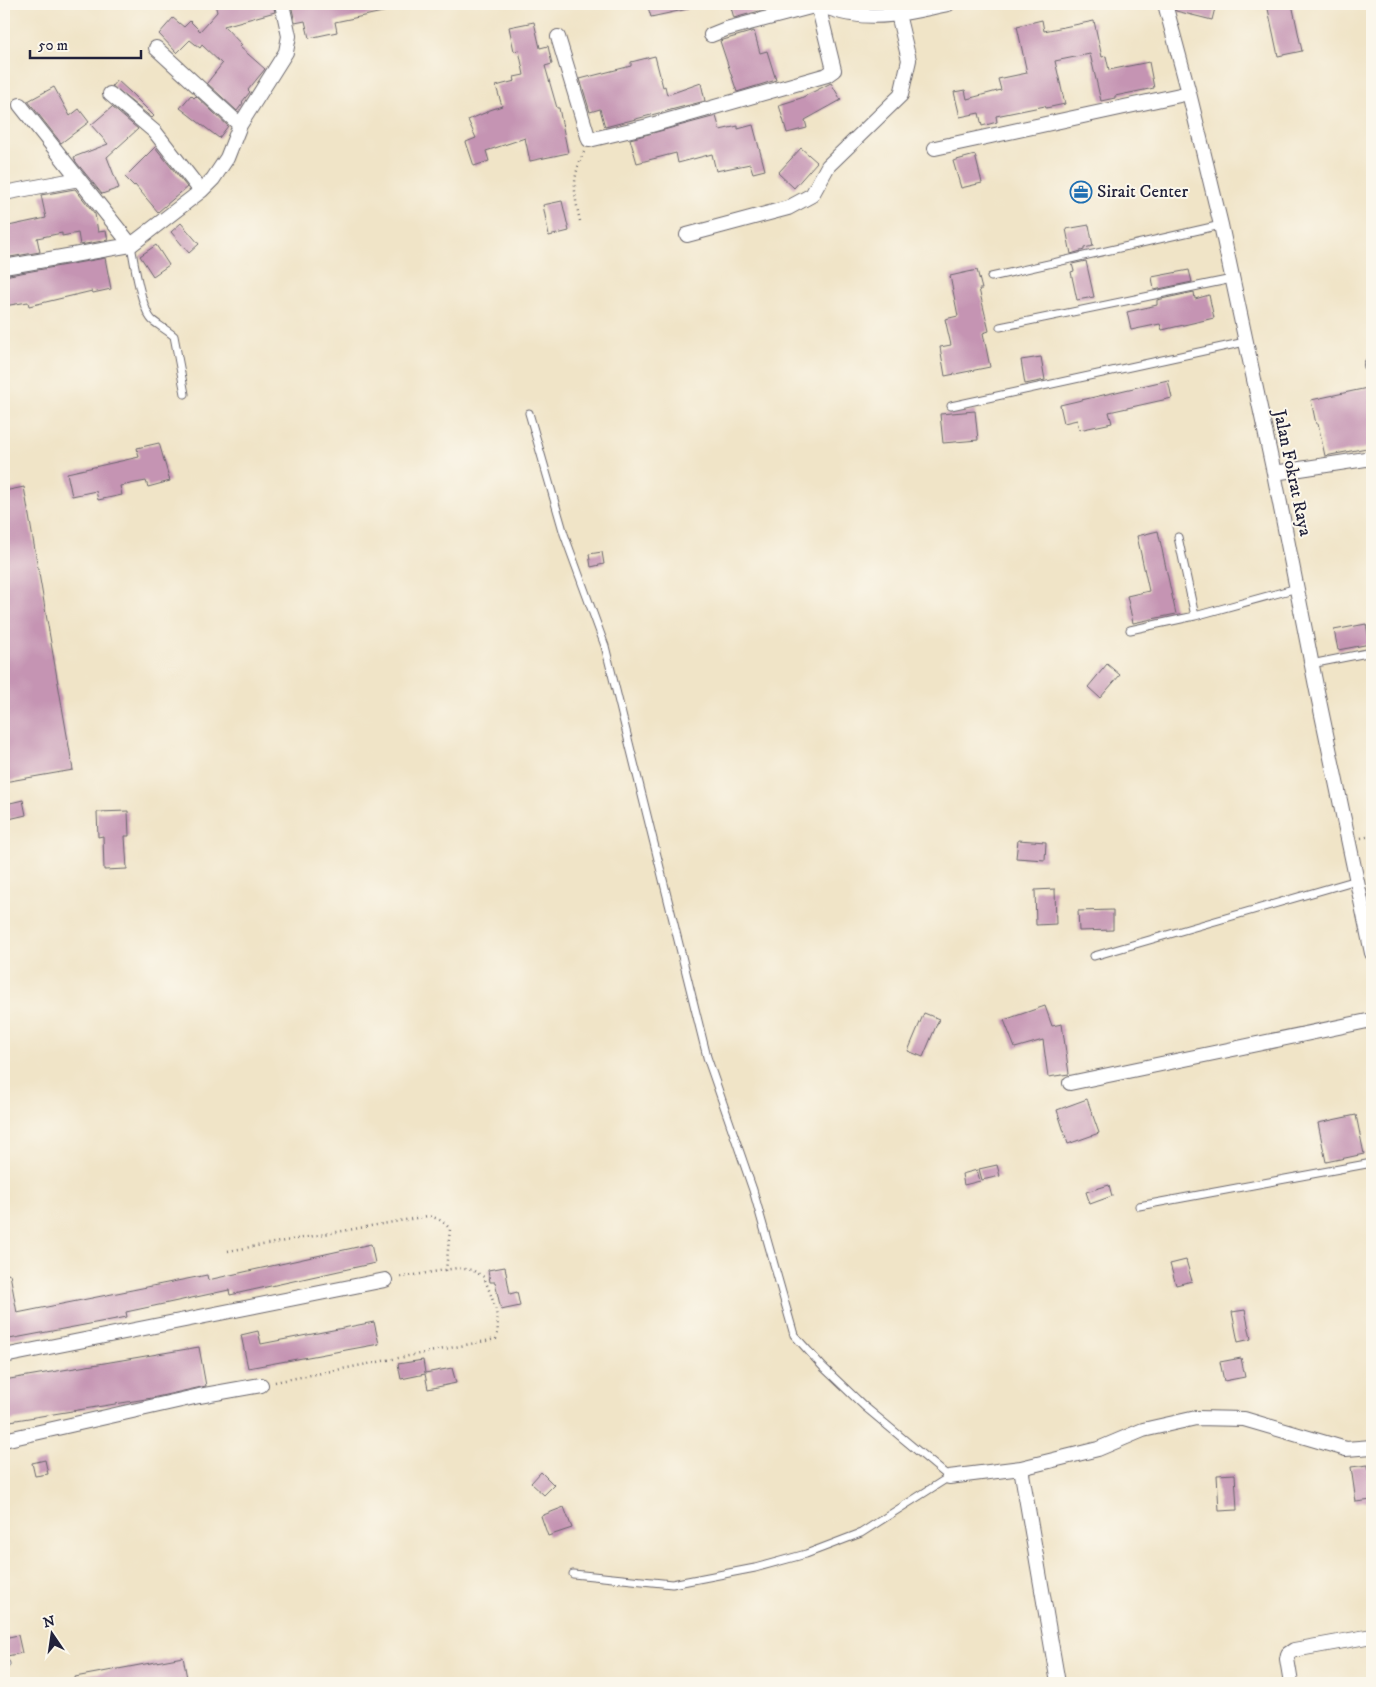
<svg xmlns="http://www.w3.org/2000/svg" width="1376" height="1687" font-family="'IM FELL DW Pica',serif">
	<style>
		.building { fill: #c594b3 }
		.lines { fill: none; stroke-linecap: round; stroke-linejoin: round }
		.lane-casing { stroke: #6a666c; stroke-width: 9 }
		.street-casing { stroke: #6a666c; stroke-width: 16 }
		.path { stroke: #6a666c; stroke-width: 2.5; stroke-dasharray: 1 4; stroke-linecap: butt }
		.lane { stroke: #fff; stroke-width: 7 }
		.street { stroke: #fff; stroke-width: 14 }
		.labels { text-anchor: middle; dominant-baseline: central; stroke-width: 4; stroke-linejoin: round; paint-order: stroke }
		.poi-label { font-size: 18px; fill: #22223b; stroke: #fbf7ec; text-anchor: start }
		.street-label { font-size: 18px; fill: #22223b; stroke: #fbf7ec }
	</style>
	<rect width="100%" height="100%" fill="#fbf7ec"/>
	<filter id="ink" filterUnits="userSpaceOnUse"><feTurbulence type="fractalNoise" baseFrequency=".02" numOctaves="2"/><feDisplacementMap in="SourceGraphic" scale="10" xChannelSelector="R" yChannelSelector="G"/><feConvolveMatrix kernelMatrix="1 2 1 2 8 2 1 2 1" color-interpolation-filters="sRGB"/></filter>
	<filter id="wash" filterUnits="userSpaceOnUse"><feTurbulence type="fractalNoise" baseFrequency=".0096" numOctaves="4" result="noise"/><feDisplacementMap in="SourceGraphic" scale="20" xChannelSelector="R" yChannelSelector="G"/><feGaussianBlur stdDeviation="1.12" result="paint"/><feColorMatrix in="noise" values="0 0 0 0 0 0 0 0 0 0 0 0 0 0 0 0 0 1.4 0 .05"/><feComposite in="paint" operator="in"/></filter>
	<g filter="url(#wash)">
		<rect width="100%" height="100%" fill="#f0e4c7"/>
		<g id="blocks">
			<!-- building -->
			<path class="building" d="M215,4H273L275,12L224,26L242,45L240,47L265,69L248,90L250,92L242,102L243,103L237,111L207,83L222,64L202,45L200,48L190,40L177,53L159,34L173,18L184,27L190,21L200,31L217,12Z
				M291,4H397V9L335,22L337,32L309,38L305,21L295,23Z
				M647,4H688V9L651,17Z
				M730,4H762L763,10L734,18Z
				M1174,4H1216L1212,20L1176,11Z
				M1267,4H1292L1302,51L1278,56Z
				M1042,20L1044,31L1094,21L1102,57L1106,56L1109,70L1149,62L1154,88L1115,96V98L1101,101L1090,54L1055,61L1065,104L1046,108L1045,106L996,116L997,122L982,126L979,113L960,117L954,92L965,90L967,99L1001,90L998,79L1027,73L1017,26Z
				M534,22L540,48L548,46L552,64L545,66L557,108H559L568,153L530,161L525,138L486,151L489,161L474,166L466,142L476,138L468,120L487,112V111L502,106L496,86L515,81L514,77L524,75L519,50L514,51L509,27Z
				M754,31L760,53L767,51L776,80L737,92L720,41Z
				M655,56L663,87L665,86L667,95L701,83L705,101L605,127L600,109L590,112L580,79L631,66V62Z
				M117,80L130,92L154,116L152,118L112,86Z
				M831,83L841,100L805,120L807,128L787,133L779,105L801,98Z
				M54,87L70,116L79,109L89,122L61,143L28,101Z
				M191,95L194,98L196,96L228,126L219,138L180,108Z
				M112,107L138,129L107,157L119,188L102,194L76,162L74,157L108,144L91,125Z
				M716,116L720,130L738,126V129L753,125L765,170L753,173L750,164L716,171L712,154L678,163L676,153L637,163L630,139Z
				M155,147L187,187L158,212L135,185L134,186L125,177Z
				M801,148L817,162L794,188L778,173Z
				M975,155L982,183L961,188L953,161Z
				M75,189L95,214L98,232L106,231L108,240L80,245L78,233L62,236V233L37,238L40,252L4,258V227L46,218L41,195Z
				M562,201L569,231L549,236L543,205Z
				M181,223L199,244L189,253L171,232Z
				M1089,225L1093,246L1084,248V250L1071,254L1066,229Z
				M156,245L169,265L153,276L140,256Z
				M105,258L111,289L93,293L92,291L29,306L28,302L4,306V276Z
				M1086,261L1094,297L1077,300L1071,272L1074,271L1072,264Z
				M977,270L982,289H979L989,331L983,333L990,367L945,376L940,347L951,345L945,319L958,316L950,276Z
				M1189,270L1192,282L1154,290L1152,277Z
				M1194,292L1195,299L1209,295L1214,318L1162,330L1160,324L1131,330L1127,312L1157,305V300Z
				M1041,357L1045,380L1025,384L1021,360Z
				M1168,380L1172,398L1109,412L1112,423L1079,430L1077,420L1064,423L1060,405Z
				M1372,387V447L1325,456L1318,424H1316L1311,400Z
				M975,411L978,440L943,443L940,414Z
				M159,443L170,481L148,487L146,481L120,486L122,495L98,500L96,491L72,496L67,473L139,457L137,448Z
				M24,487L73,770L4,782V491Z
				M1158,531L1176,614L1133,623L1127,596L1149,591L1137,536Z
				M602,552L604,564L591,567L589,554Z
				M1366,624L1370,644L1338,650L1334,630Z
				M1107,664L1120,675L1100,698L1088,687Z
				M23,800L26,815L9,819L6,804Z
				M128,811L129,836H125L127,869L104,870L103,836L98,837L97,812Z
				M1018,840L1046,842L1045,860L1016,858Z
				M1055,889L1056,924L1036,925L1035,890Z
				M1113,910V930L1079,931L1078,911Z
				M1045,1006L1052,1026L1062,1024L1069,1074L1048,1077L1043,1040L1015,1048L1004,1020Z
				M924,1013L939,1019L923,1057L908,1051Z
				M1087,1099L1099,1133L1068,1144L1057,1110Z
				M1356,1115L1364,1154L1326,1162L1318,1123Z
				M997,1165L1000,1176L982,1180L979,1169Z
				M977,1170L980,1181L964,1185L962,1174Z
				M1109,1185L1112,1196L1090,1204L1086,1192Z
				M371,1244L375,1263L230,1295L229,1290L126,1312L127,1317L4,1340V1275L10,1274L17,1313L207,1275L208,1280Z
				M1186,1260L1192,1281L1176,1285L1170,1264Z
				M505,1267L510,1294L517,1292L520,1306L501,1310L495,1282H490L488,1270Z
				M1245,1310L1251,1339L1238,1342L1232,1312Z
				M374,1322L379,1344L248,1368L241,1335L258,1331L261,1344Z
				M199,1347L206,1386L152,1398L4,1422V1380Z
				M1241,1358L1245,1377L1224,1381L1220,1362Z
				M423,1360L425,1373L452,1368L456,1383L428,1389L425,1374L401,1379L398,1364Z
				M45,1460L48,1474L35,1476L32,1463Z
				M1368,1465L1372,1500L1356,1502L1351,1467Z
				M541,1472L554,1485L544,1495L531,1483Z
				M1235,1474L1237,1510L1219,1511L1217,1475Z
				M564,1507L572,1528L548,1536L541,1516Z
				M18,1635L22,1653L7,1656L4,1638Z
				M183,1657L188,1683H76L75,1677Z"/>
		</g>
	</g>
	<g filter="url(#ink)">
		<use href="#blocks" fill-opacity="0" stroke="#6a666c" stroke-width="1"/>
		<g class="lines">
			<!-- lane casing -->
			<g class="lane-casing">
				<path id="lane" d="M131,245C134,262 141,308 152,320C158,325 168,331 174,336L185,394
					M991,277L1221,225
					M1000,327L1232,279
					M951,406L1245,342
					M529,413L564,534L605,646L707,1057L753,1190L794,1335L823,1367L864,1406L949,1477L861,1533L806,1554L755,1568L672,1584L573,1574
					M1178,537L1195,616
					M1130,630L1195,616L1297,588
					M1311,664L1372,652
					M1094,956L1357,880
					M1139,1206L1372,1163
					M4,1664H6"/>
			</g>
			<!-- street casing -->
			<g class="street-casing">
				<path id="street" d="M818,4V5C829,8 841,13 852,14C884,20 917,10 948,4
					M1165,4L1189,93L1221,225L1274,473L1317,691L1372,953
					M558,37L589,140L648,126L827,75L834,70L818,5L726,29L711,35
					M156,48L240,125
					M110,94L155,132L201,191
					M20,105L131,245
					M935,148L1189,93
					M4,193L79,179
					M687,235L788,208L812,195L828,166L901,95L909,60L898,14
					M4,267L131,245L201,191L213,179L227,158L240,125L286,52L289,36L282,4
					M1371,365H1372
					M1274,473L1372,458
					M1070,1083L1372,1020
					M4,1356L385,1280
					M4,1440L199,1396L261,1385
					M1021,1468L1058,1683
					M949,1477L1021,1468L1098,1449L1143,1430L1196,1418L1244,1419L1346,1449L1372,1447
					M1291,1683L1287,1659L1288,1654L1294,1650L1372,1636"/>
			</g>
			<!-- path -->
			<path class="path" d="M580,221C574,193 571,179 584,152
				M1361,838L1372,836
				M228,1251L428,1216C438,1218 443,1221 450,1229L446,1271
				M275,1382L496,1339C502,1318 491,1296 484,1277L472,1270L457,1268L397,1278"/>
			<!-- lane -->
			<use href="#lane" class="lane"/>
			<!-- street -->
			<use href="#street" class="street"/>
		</g>
	</g>
	<!-- icons -->
	<defs>
		<g id="office-ring" transform="scale(1.125)"><circle r="9.5" fill="#fbf7ec" stroke="#1f6fb2" stroke-width="1.5"/><path d="M-6-3h4V-5.5h4V-3h4V5H-6ZM-1-4.5V-3h2v-1.5ZM-6 0V1H6V0Z" fill="#1f6fb2"/></g>
	</defs>
	<g fill-rule="evenodd">
		<use href="#office-ring" x="1081" y="192"/>
	</g>
	<g class="labels">
		<!-- poi labels -->
		<g class="poi-label">
			<text x="1097" y="192">Sirait Center</text>
		</g>
		<!-- street labels -->
		<g class="street-label">
			<text transform="translate(1292 473) rotate(78)">Jalan Fokrat Raya</text>
		</g>
	</g>
	<!-- margin -->
	<rect width="1376" height="1687" fill="none" stroke="#fbf7ec" stroke-width="20"/>
	<!-- north arrow -->
	<g transform="translate(52 1634) rotate(347)" stroke="#fbf7ec" stroke-width="4" paint-order="stroke">
	<path d="M0-4L9 19L0 12L-9 19Z" fill="#22223b"/>
	<text y="-8" font-size="14" font-weight="bold" text-anchor="middle" fill="#22223b">N</text>
	</g>
	<!-- scale -->
	<path d="M30 50v8h111v-8" fill="none" stroke="#22223b" stroke-width="2.5"/>
	<text x="38" y="50" font-size="15" fill="#22223b" stroke="#fbf7ec" stroke-width="4" paint-order="stroke">50 m</text>
</svg>
